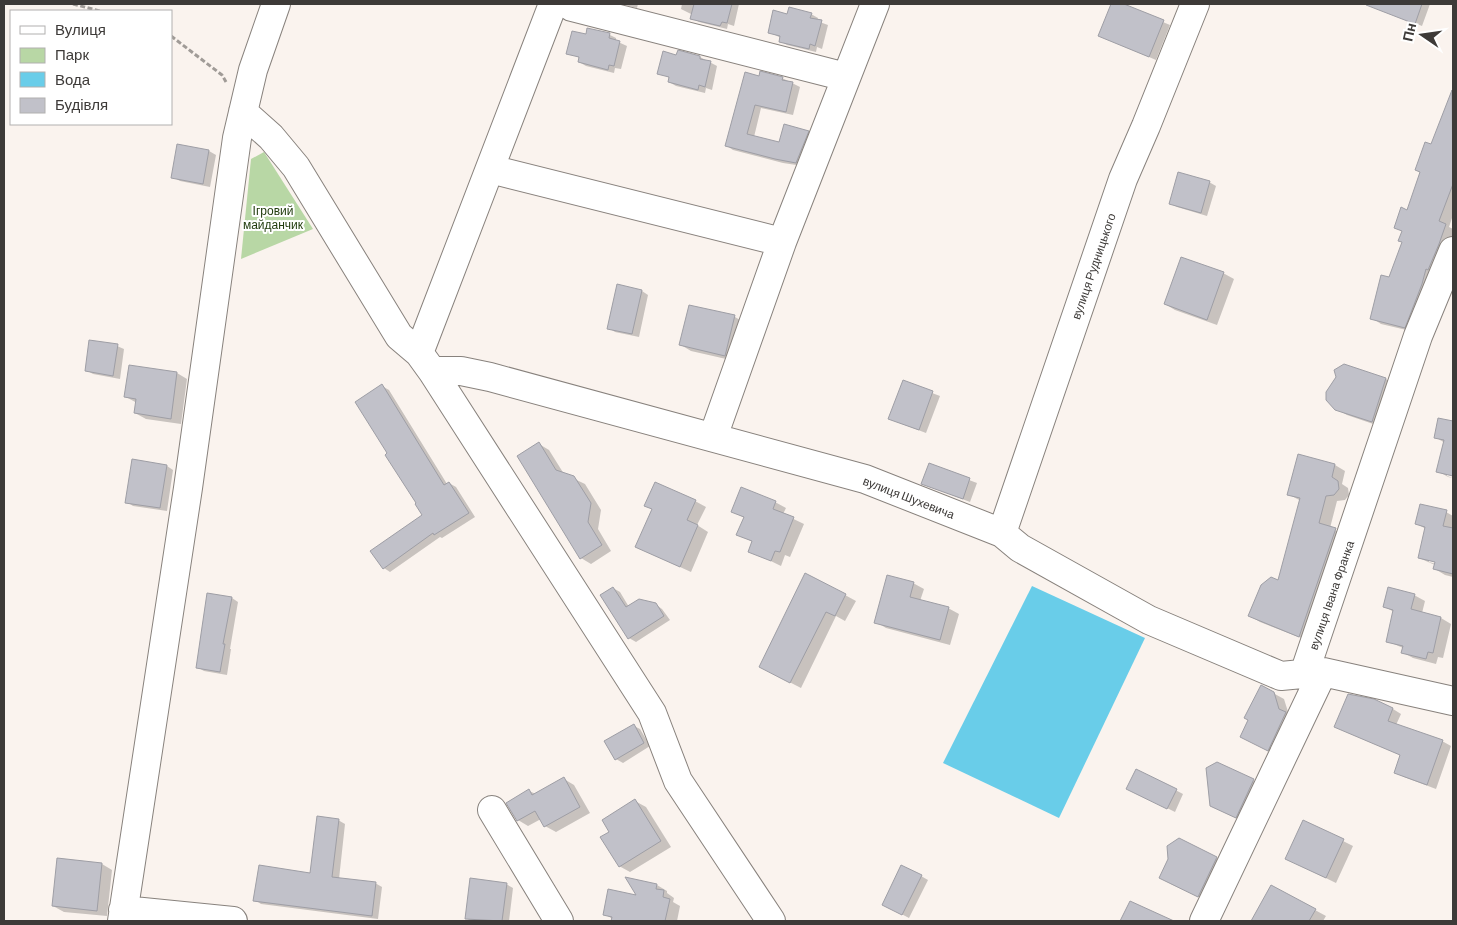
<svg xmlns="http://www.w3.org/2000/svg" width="1457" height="925" font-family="Barlow,sans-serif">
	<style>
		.green { fill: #b8d7a5 }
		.water { fill: #69cde9 }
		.shadow { fill: #0003; fill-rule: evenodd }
		.building { fill: #c1c1c9; stroke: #9e9ea5 }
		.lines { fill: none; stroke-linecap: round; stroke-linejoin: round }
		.minor-casing { stroke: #88827d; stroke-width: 30 }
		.path { stroke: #a09b97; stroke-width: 3; stroke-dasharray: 5 2.5; stroke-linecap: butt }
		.minor { stroke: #fff; stroke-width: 28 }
		.labels { text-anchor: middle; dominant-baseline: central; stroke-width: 4; stroke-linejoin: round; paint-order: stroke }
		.park-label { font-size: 12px; fill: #223d0e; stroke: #fff }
		.street-label { font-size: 12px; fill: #3d3a38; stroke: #fff }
	</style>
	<rect width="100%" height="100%" fill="#faf3ee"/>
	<!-- green -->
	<path class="green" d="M264,152L313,229L241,259L251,159Z"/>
	<!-- water -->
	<path class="water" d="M1032,586L1145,638L1059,818L943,763Z"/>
	<!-- shadow -->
	<path class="shadow" d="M621,4H638L637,8Z
		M682,4H739L734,26L728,24L727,29L699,22L692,18L693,15L681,9Z
		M1113,4H1120L1170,25L1156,60L1100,36Z
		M1390,4H1430L1422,26L1387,12Z
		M811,14L818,18L817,21L828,25L822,49L817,47L816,52L787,45L780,41L781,38L769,32Z
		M588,29L610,35L616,38V41L627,46L621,69L615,68L614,73L586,66L579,62L580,58L568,53L587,36Z
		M677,56L700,57L717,66L712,90L706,88L705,93L676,86L669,82L670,78L659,73Z
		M760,77L782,78L800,87L793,115L761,108L754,137L780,144L808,132L815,136L803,166L783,163L733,150L727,146Z
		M1451,97L1453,98V215L1449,227L1453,229V237L1415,332L1381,324L1372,318L1390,279L1403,242V232L1395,227L1408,211Z
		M178,146L209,151L216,155L210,187L180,181L173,177Z
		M1209,182L1216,186L1207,216L1177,207L1170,203Z
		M1223,273L1234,279L1217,325L1175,310L1165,304Z
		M642,291L648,295L639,337L615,332L609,328Z
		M690,306L735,317L745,323L735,361L691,351L681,345Z
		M117,346L124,349L120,379L93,374L86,370Z
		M130,367L177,373L187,379L181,424L146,419L135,413L137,403L126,397Z
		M1386,379L1396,385L1382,427L1347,415L1336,409Z
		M903,382L940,396L926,433L897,422Z
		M382,386L389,390L447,484L449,483L456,487L475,517L442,538L440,537L390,572L384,568L423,515L389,454Z
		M1439,419L1453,423V475L1447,473V476L1453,478L1448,477L1438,471L1445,443L1435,437Z
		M539,444L549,450L564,474L585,484L601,510L598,529L611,551L591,564L581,558Z
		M1299,455L1335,465L1345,471L1342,484L1348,488L1349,495L1345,500L1337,501L1330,528L1346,535L1309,641L1260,622L1250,616L1279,581L1301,501L1288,494Z
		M929,465L977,483L970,502L923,484Z
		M167,466L173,470L167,511L133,506L127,502Z
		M695,501L706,507L697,525L708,532L691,572L647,552Z
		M775,502L786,508L783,514L804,524L790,557L785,555L781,566L750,551L753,542L738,535L745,518L733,512Z
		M1446,512L1453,516V577L1445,575L1435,569V565L1419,558L1426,529L1417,524ZM1429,560L1441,563L1440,565L1429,562Z
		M913,583L924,589L920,601L948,608L959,614L950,645L886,628L876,622Z
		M613,588L620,592L629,607L655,604L662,609L670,620L636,642L629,638Z
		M845,595L856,601L845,621L836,616L801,688L760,667Z
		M1414,595L1425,601L1422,613L1441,618L1451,624L1443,658L1438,657L1436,664L1413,658L1402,652L1403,648L1387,641L1394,612L1385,607Z
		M232,598L238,602L230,649H231L227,675L204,671L197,667Z
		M1273,693L1284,699L1289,715L1278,756L1252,742Z
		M1393,709L1401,714L1396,725L1442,741L1451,746L1436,789L1404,777L1395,772L1401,755L1344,731Z
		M634,726L640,729L650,746L623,763L616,759Z
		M1217,764L1264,786L1246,823L1211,806Z
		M1137,770L1183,794L1175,812L1135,792Z
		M564,779L574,785L590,813L556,832L545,826L541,819L528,826L518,820L529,791L536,794Z
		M635,801L646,807L671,847L630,872L619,866L611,832Z
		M338,820L345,824L339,879L375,883L382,887L378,919L261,904L255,900L311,874Z
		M1179,839L1227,864L1209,902L1171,884L1170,859Z
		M1343,841L1353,846L1336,883L1297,864Z
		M102,864L112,870L107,916L64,912L53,906Z
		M921,876L928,880L909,918L890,908Z
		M627,879L657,885L667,891V893L674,898L673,902L680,906L677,921H612L613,919L604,914L639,897Z
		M506,884L513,888L509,921H471L466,918Z
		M1271,886L1326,916L1323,921H1253Z"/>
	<!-- building -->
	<path class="building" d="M694,4H732L727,23L722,22L720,26L690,19Z
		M1111,4H1124L1164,20L1149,57L1098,36Z
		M1366,4H1422L1415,24L1366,5Z
		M789,7L812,13L810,18L822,20L815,46L810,44L809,49L779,42L780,36L768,33L773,10L787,14Z
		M587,28L610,33L609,38L620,41L614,66L609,65L608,70L578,62L579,57L566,54L572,31L586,34Z
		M678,50L700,56V59L711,61L705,87L699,85L698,90L668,82L669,77L657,74L663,51L676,55Z
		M760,71L783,77L782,80L793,82L786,112L755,105L747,134L779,142L784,124L809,131L796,163L775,159L725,146L745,72L759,76Z
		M1452,90L1453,184L1439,221L1446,224L1439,244L1428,270L1426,269L1422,284L1405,328L1370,319L1381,275L1389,277L1402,242L1398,241L1402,231L1394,228L1401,207L1407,210L1420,172L1415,170L1425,142L1431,144Z
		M177,144L209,150L203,184L171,178Z
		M1178,172L1210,181L1201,213L1169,204Z
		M1181,257L1224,272L1207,320L1164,304Z
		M617,284L642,290L632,334L607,329Z
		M689,305L735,315L725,356L679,345Z
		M89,340L118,344L113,376L85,371Z
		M1344,364L1386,378L1372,422L1335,410L1326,400V392L1336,377L1334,370Z
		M129,365L177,372L171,419L134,413L136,399L124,397Z
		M903,380L933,391L919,430L888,419Z
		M382,384L444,485L449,482L469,513L434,535L433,533L383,569L370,551L422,515L415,504L416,503L385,455L387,453L355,402Z
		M1438,418L1453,421V476L1436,472L1444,440L1434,438Z
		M539,442L556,470L574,476L591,503L588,522L602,545L580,559L517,456Z
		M1298,454L1335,464L1332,477L1338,481L1339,489L1334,495L1326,496L1319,523L1336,528L1299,637L1248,616L1261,585L1271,577L1278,580L1300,498L1287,495Z
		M132,459L167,465L160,508L125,503Z
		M929,463L970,478L963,499L921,484Z
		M655,482L696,500L687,520L698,525L680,567L635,547L652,509L644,506Z
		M741,487L776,501L773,509L794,517L780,552L775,551L771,561L748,552L752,541L736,535L744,517L731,512Z
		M1420,504L1447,510L1443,526L1453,528V574L1433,569L1435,562L1418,558L1425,527L1415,524Z
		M805,573L846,594L835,616L826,612L790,683L759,667Z
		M887,575L914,582L910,597L949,607L940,640L874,623Z
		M613,587L626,607L639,599L656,603L664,616L628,639L600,595Z
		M1388,587L1415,594L1411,609L1441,617L1433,653L1428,652L1426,659L1401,653L1403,646L1386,642L1393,610L1383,607Z
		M207,593L232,597L223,644H225L220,672L196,668Z
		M1261,685L1274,692L1279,709L1286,712L1268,751L1240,737L1248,720L1244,718Z
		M1348,694L1374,699L1393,708L1388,721L1443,740L1427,785L1394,773L1400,755L1334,727Z
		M634,724L644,743L615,760L604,741Z
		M1217,762L1254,779L1236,818L1210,806L1206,768Z
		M1136,769L1177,789L1167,809L1126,789Z
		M564,777L580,807L544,827L535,811L517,821L506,803L529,789L532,795Z
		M635,799L661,841L619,867L600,837L609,832L602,820Z
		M317,816L339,819L332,877L376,882L372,916L253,901L259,865L310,873Z
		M1303,820L1344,839L1326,878L1285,859Z
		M1179,838L1217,857L1198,897L1159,878L1168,859L1167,846Z
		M57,858L102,863L97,911L52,906Z
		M901,865L922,875L902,915L882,905Z
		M625,877L657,884L656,889L664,890L663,897L670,899L665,921H611L612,917L603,915L608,889L636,895Z
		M470,878L507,883L502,921L465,919Z
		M1271,885L1316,909L1309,921H1251Z
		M1130,901L1174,921H1120Z"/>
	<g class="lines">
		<!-- minor casing -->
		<g class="minor-casing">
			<path id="minor" d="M572,7L846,77
				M243,112L271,137L296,167L399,336L419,353L432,371L652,713L678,781L771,921
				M490,169L782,242
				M419,353L553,4
				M432,371H461L490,377L865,479L1002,533L1020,548L1149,620L1281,676L1323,672L1453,701
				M713,437L782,242L875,4
				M1002,533L1123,179L1146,126L1195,4
				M492,810L559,921
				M123,910L233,921
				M122,921L188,488L237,138L253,70L276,4
				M1204,921L1318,682L1304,674L1418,336L1453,251"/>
		</g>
		<!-- path -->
		<path class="path" d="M73,4L100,11
			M171,36L222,75L226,82"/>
		<!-- minor -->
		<use href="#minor" class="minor"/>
	</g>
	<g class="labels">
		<!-- park labels -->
		<g class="park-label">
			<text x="273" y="210">Ігровий<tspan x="273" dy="14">майданчик</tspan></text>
		</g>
		<!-- street labels -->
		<g class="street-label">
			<text transform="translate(1093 266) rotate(-71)">вулиця Рудницького</text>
			<text transform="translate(909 497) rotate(21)">вулиця Шухевича</text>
			<text transform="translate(1331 595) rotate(-71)">вулиця Івана Франка</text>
		</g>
	</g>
	<!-- border -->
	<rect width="1457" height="925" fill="none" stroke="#3d3a38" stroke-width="10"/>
	<!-- legend -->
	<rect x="10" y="10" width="162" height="115" fill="#ffffff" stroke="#b1b0af"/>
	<rect x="20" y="26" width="25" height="8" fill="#ffffff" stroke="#b1b0af"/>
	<text x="55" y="35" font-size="15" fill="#3d3a38">Вулиця</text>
	<rect x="20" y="48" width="25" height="15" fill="#b8d7a5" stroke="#b1b0af"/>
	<text x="55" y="60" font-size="15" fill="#3d3a38">Парк</text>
	<rect x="20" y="72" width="25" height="15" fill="#69cde9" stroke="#b1b0af"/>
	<text x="55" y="85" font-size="15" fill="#3d3a38">Вода</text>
	<rect x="20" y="98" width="25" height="15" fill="#c1c1c9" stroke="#b1b0af"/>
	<text x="55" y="110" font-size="15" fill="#3d3a38">Будівля</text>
	<!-- north arrow -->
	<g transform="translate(1422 35) rotate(283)" stroke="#ffffff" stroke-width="4" paint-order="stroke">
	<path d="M0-4L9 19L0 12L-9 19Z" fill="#3d3a38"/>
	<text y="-8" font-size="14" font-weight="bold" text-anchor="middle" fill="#3d3a38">Пн</text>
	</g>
</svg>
